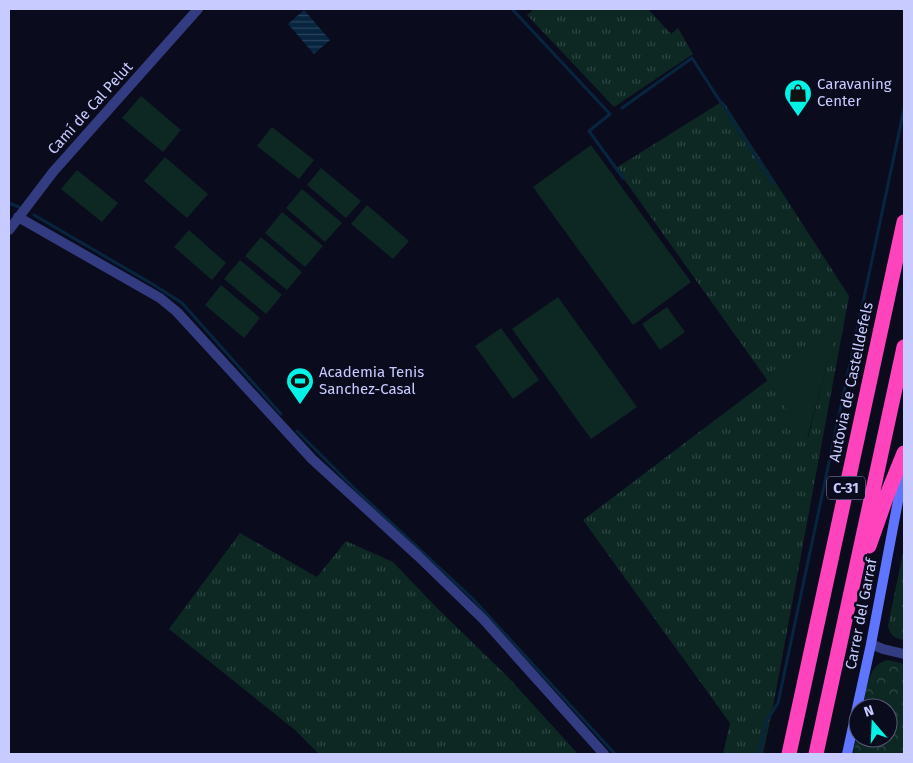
<svg xmlns="http://www.w3.org/2000/svg" width="913" height="763" font-family="'Fira Sans',sans-serif">
	<style>
		.grass { fill: url(#grass-tufts) }
		.park { fill: url(#park-crowns) }
		.garden { fill: #0d2823 }
		.water { fill: url(#water-rules) }
		.lines { fill: none; stroke-linecap: round; stroke-linejoin: round }
		.stream { stroke: #082540; stroke-width: 3 }
		.street { stroke: #333c80; stroke-width: 10 }
		.secondary { stroke: #5f75ff; stroke-width: 10 }
		.highway { stroke: #ff43bc; stroke-width: 15 }
		.labels { text-anchor: middle; dominant-baseline: central; stroke-width: 5; stroke-linejoin: round; paint-order: stroke }
		.shield { fill: #0b0b1e; stroke: #8f91bc; stroke-width: 1 }
		.shield-label { font-size: 14px; font-weight: bold; fill: #c8cbff }
		.poi-label { font-size: 15px; fill: #c8cbff; stroke: #0b0b1e; text-anchor: start }
		.street-label { font-size: 15px; fill: #c8cbff; stroke: #0b0b1e }
	</style>
	<defs>
		<pattern id="grass-tufts" width="24" height="20" patternUnits="userSpaceOnUse" patternTransform="scale(1.25)"><rect width="24" height="20" fill="#0d2823"/><path d="M3 7l-1-3M5 7V3M7 7l1-3M15 17l-1-3M17 17v-4M19 17l1-3" fill="none" stroke="#2f4644"/></pattern>
		<pattern id="park-crowns" width="20" height="18" patternUnits="userSpaceOnUse" patternTransform="scale(1.25)"><rect width="20" height="18" fill="#0d2823"/><path d="M2 6a3 3 0 1 1 6 0M12 15a3 3 0 1 1 6 0" fill="none" stroke="#2f4644"/></pattern>
		<pattern id="water-rules" width="6" height="5" patternUnits="userSpaceOnUse" patternTransform="scale(1.25)"><rect width="6" height="5" fill="#082540"/><path d="M0 2.5h6" fill="none" stroke="#2a435d"/></pattern>
	</defs>
	<rect width="100%" height="100%" fill="#0b0b1e"/>
	<!-- grass -->
	<path class="grass" d="M534,9H648L671,34L678,28L693,54L614,107L527,15Z
		M723,101L849,296L772,712L763,754H723L730,723L583,520L768,380L808,438L837,324L765,377L616,168Z
		M240,533L317,577L346,541L393,562L436,607L508,677L578,754H319L295,730L169,629Z
		M904,548V640C894,638 891,636 888,626Z"/>
	<!-- park -->
	<path class="park" d="M888,660L904,664V754H853L858,731V738H888V708H863C867,691 867,664 888,660Z"/>
	<!-- garden -->
	<path class="garden" d="M141,96L181,130L163,152L122,118Z
		M272,127L314,160L299,179L257,146Z
		M591,145L691,282L633,325L533,187Z
		M165,157L208,194L187,218L144,181Z
		M321,168L361,201L346,218L307,185Z
		M77,170L118,203L102,222L61,189Z
		M302,189L342,223L325,242L286,208Z
		M367,205L409,241L393,259L351,224Z
		M282,212L323,246L305,267L265,233Z
		M189,230L226,263L212,280L174,247Z
		M261,237L302,272L287,290L245,256Z
		M240,260L282,295L266,314L224,279Z
		M221,285L260,318L244,338L205,305Z
		M558,297L637,407L591,439L512,329Z
		M667,307L685,332L660,350L642,324Z
		M838,323L807,439L765,377Z
		M501,328L539,380L513,399L475,346Z"/>
	<!-- water -->
	<path class="water" d="M304,10L330,40L314,54L288,24Z"/>
	<g class="lines">
		<!-- stream -->
		<path class="stream" d="M512,9L610,114L589,131L623,178
			M622,108L692,58L773,183
			M9,203L19,207
			M34,215L154,285L182,303L281,414
			M297,431L357,491L473,599L615,754
			M759,754L767,720L778,703L904,109"/>
		<!-- street -->
		<path class="street" d="M18,217L160,298L177,312L312,459L418,556L483,619L604,754
			M9,230L53,172L198,9
			M871,644L883,649L904,654"/>
		<!-- secondary -->
		<path class="secondary" d="M847,754L871,644L898,501L904,479"/>
		<!-- highway -->
		<path class="highway" d="M869,546L887,495L904,453
			M789,754L904,222
			M816,754L904,347"/>
	</g>
	<!-- icons -->
	<defs>
		<g id="shop-pin" transform="scale(1.4375)"><path d="M0 17L-7.5 6A9.5 9.5 0 1 1 7.5 6Z" fill="#00f3e4" stroke="#0b0b1e"/><path d="M-5-2.5h2.3a2.7 3.5 0 0 1 5.4 0H5L5.5 6h-11ZM-1.5-2.5h3a1.5 2.3 0 0 0-3 0Z" fill="#111"/></g>
		<g id="stadium-pin" transform="scale(1.4375)"><path d="M0 17L-7.5 6A9.5 9.5 0 1 1 7.5 6Z" fill="#00f3e4" stroke="#0b0b1e"/><path d="M0-5a6.5 5 0 1 0 0 10a6.5 5 0 1 0 0-10ZM-3.5-1.8h7v3.6h-7Z" fill="#111"/></g>
	</defs>
	<g fill-rule="evenodd">
		<use href="#shop-pin" x="798" y="93"/>
		<use href="#stadium-pin" x="300" y="381"/>
	</g>
	<g class="labels">
		<!-- shield labels -->
		<rect class="shield" x="827" y="476.5" width="38" height="23" rx="4"/>
		<g class="shield-label">
			<text x="846" y="488">C-31</text>
		</g>
		<!-- poi labels -->
		<g class="poi-label">
			<text x="817" y="84">Caravaning<tspan x="817" dy="17">Center</tspan></text>
			<text x="319" y="372">Academia Tenis<tspan x="319" dy="17">Sanchez-Casal</tspan></text>
		</g>
		<!-- street labels -->
		<g class="street-label">
			<text transform="translate(90 108) rotate(-48)">Camí de Cal Pelut</text>
			<text transform="translate(851 382) rotate(-78)">Autovia de Castelldefels</text>
			<text transform="translate(861 614) rotate(-79)">Carrer del Garraf</text>
		</g>
	</g>
	<!-- border -->
	<rect width="913" height="763" fill="none" stroke="#c8cbff" stroke-width="20"/>
	<!-- north arrow -->
	<g transform="translate(873 723) rotate(341)"><circle r="24" fill="#0b0b1e" stroke="#575878"/>
	<path d="M0-4L9 19L0 12L-9 19Z" fill="#00f3e4"/>
	<text y="-8" font-size="14" font-weight="bold" text-anchor="middle" fill="#c8cbff">N</text>
	</g>
</svg>
